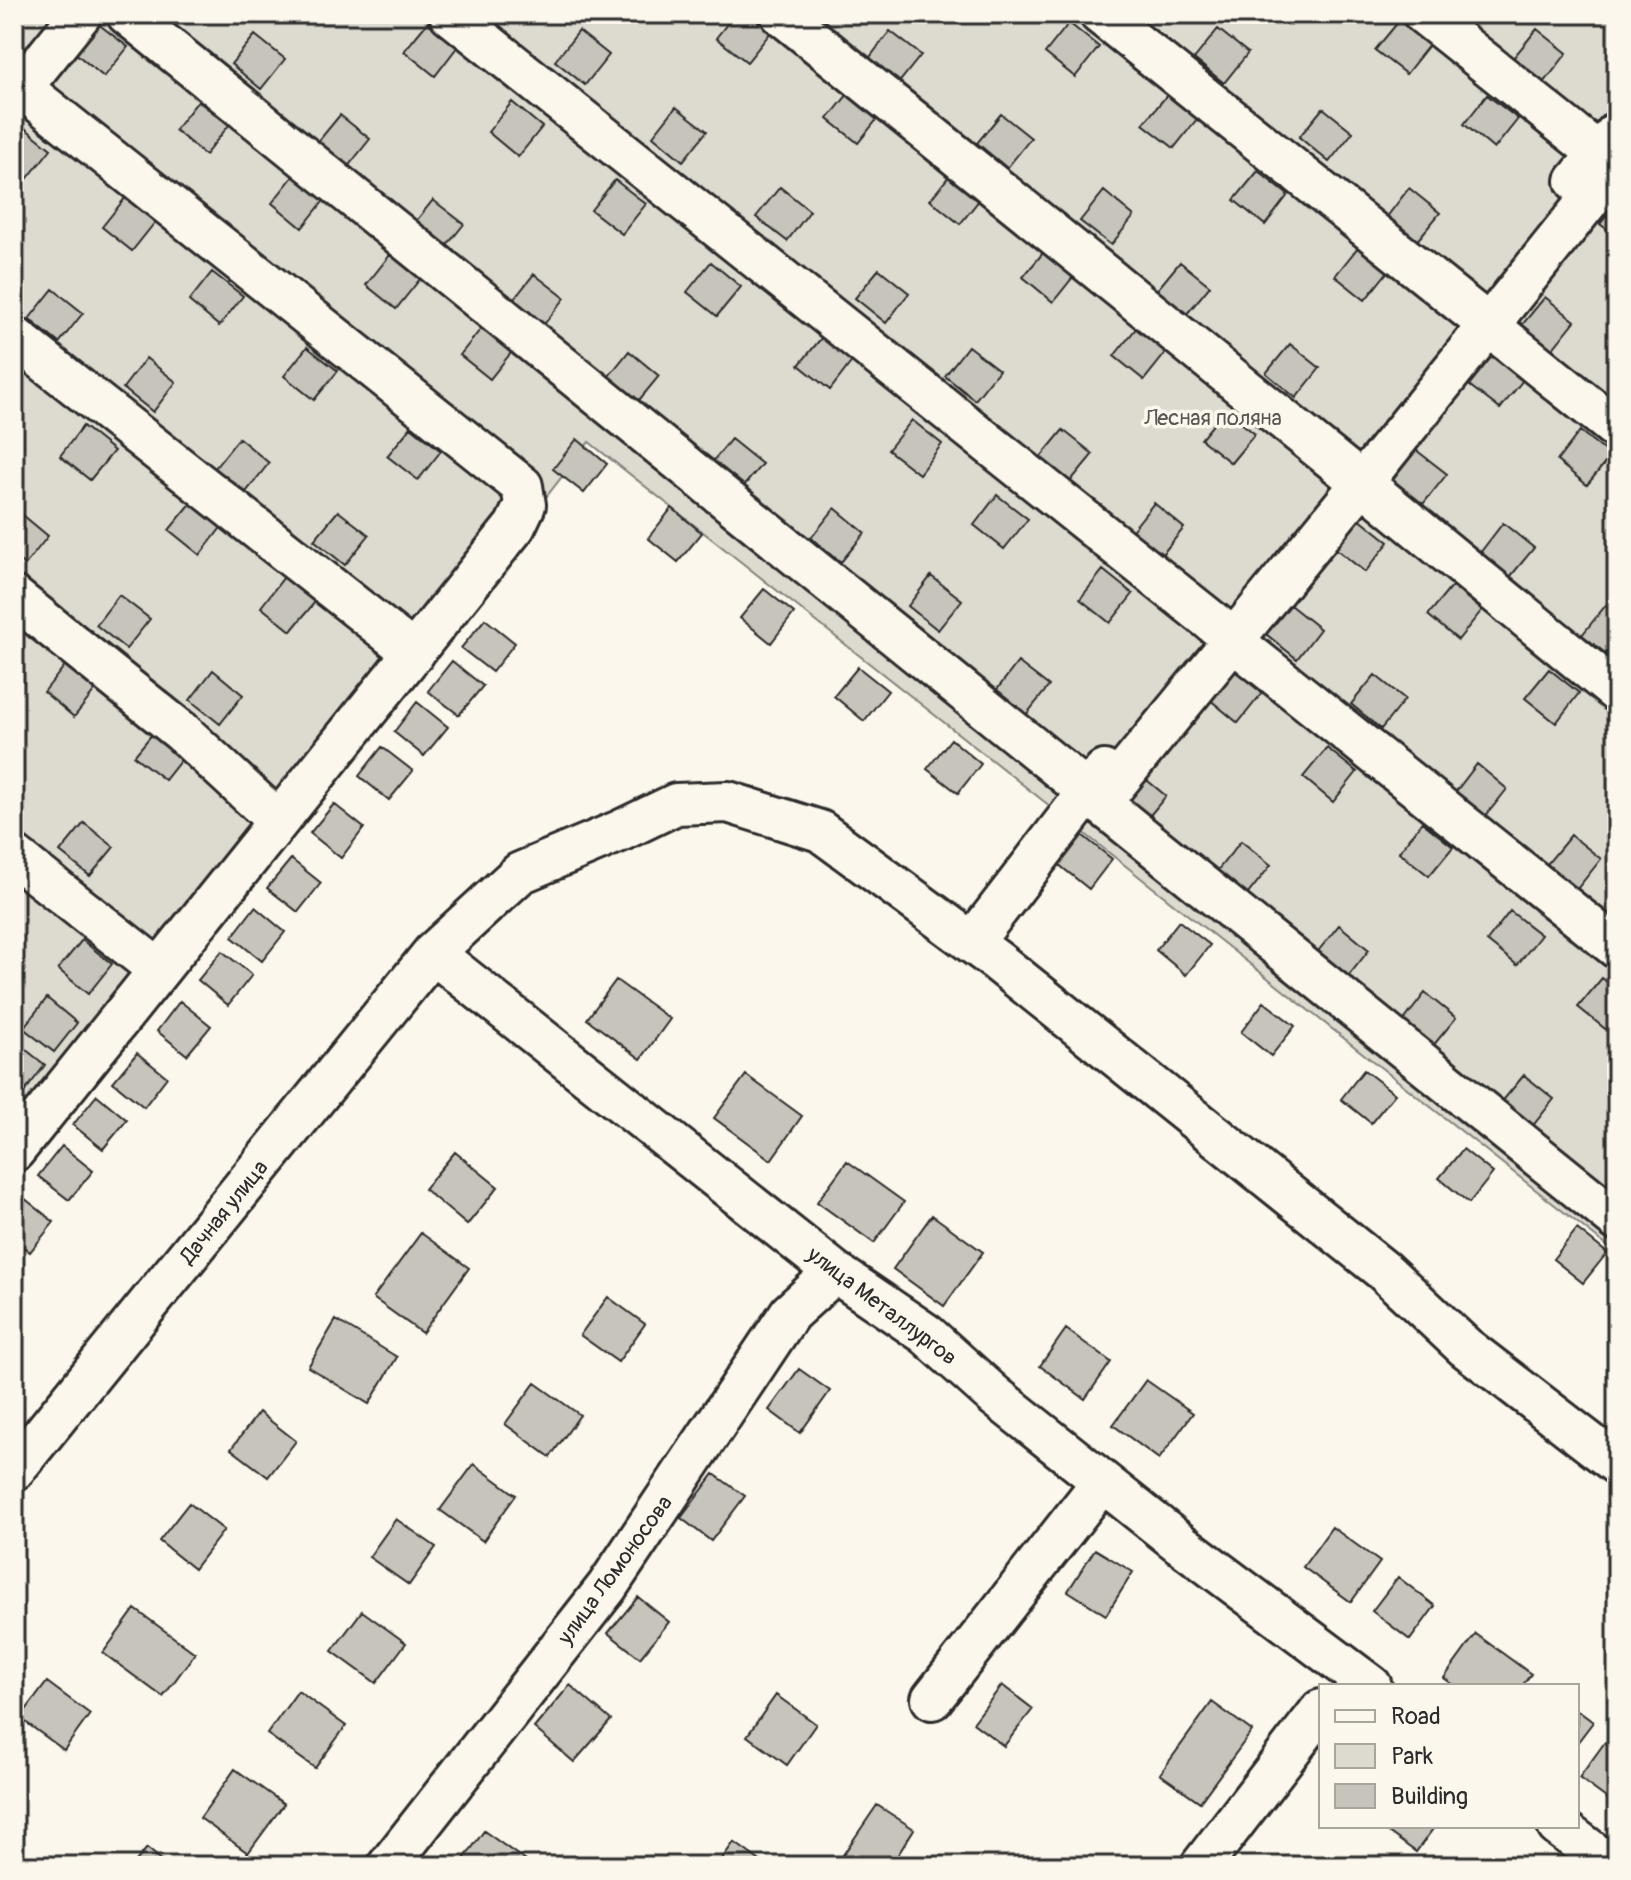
<svg xmlns="http://www.w3.org/2000/svg" width="1631" height="1880" font-family="Pangolin,sans-serif">
	<style>
		.green { fill: #dddad0; stroke: #84827e; stroke-width: 2 }
		.building { fill: #c7c4bc; stroke: #2b2b2b; stroke-width: 2 }
		.lines { fill: none; stroke-linecap: round; stroke-linejoin: round }
		.minor-casing { stroke: #2b2b2b; stroke-width: 46 }
		.minor { stroke: #fbf7ec; stroke-width: 40 }
		.labels { text-anchor: middle; dominant-baseline: central; stroke-width: 7; stroke-linejoin: round; paint-order: stroke }
		.park-label { font-size: 22px; fill: #585754; stroke: #fbf7ec }
		.street-label { font-size: 22px; fill: #2b2b2b; stroke: #fbf7ec }
	</style>
	<rect width="100%" height="100%" fill="#fbf7ec"/>
	<filter id="ink" filterUnits="userSpaceOnUse"><feTurbulence type="fractalNoise" baseFrequency=".0125" numOctaves="2"/><feDisplacementMap in="SourceGraphic" scale="16" xChannelSelector="R" yChannelSelector="G"/><feConvolveMatrix kernelMatrix="1 2 1 2 8 2 1 2 1" color-interpolation-filters="sRGB"/></filter>
	<g filter="url(#ink)">
		<!-- green -->
		<path class="green" d="M14,14H1617V1254L589,442L14,1180Z"/>
		<!-- building -->
		<path class="building" d="M735,14H748L771,32L747,62L716,38Z
			M1399,21L1429,45L1406,74L1375,50Z
			M428,22L458,46L435,76L404,51Z
			M97,23L128,47L104,77L74,52Z
			M1069,23L1099,47L1075,77L1045,53Z
			M1218,29L1248,53L1224,83L1194,59Z
			M1537,29L1567,53L1544,83L1513,58Z
			M579,31L609,55L585,85L555,61Z
			M890,31L921,55L897,85L867,61Z
			M255,35L285,59L261,89L231,64Z
			M852,89L882,113L858,143L828,119Z
			M1167,95L1197,119L1174,148L1143,124Z
			M1487,95L1518,119L1494,149L1464,124Z
			M198,101L229,125L205,155L175,130Z
			M512,102L542,127L518,157L488,132Z
			M676,107L707,131L683,161L653,136Z
			M1323,108L1353,132L1329,162L1299,137Z
			M1001,114L1031,138L1007,168L977,143Z
			M340,115L370,139L346,169L316,144Z
			M21,125L51,149L27,179L14,169V134Z
			M954,170L984,194L960,224L930,200Z
			M1258,171L1288,195L1265,225L1234,200Z
			M295,174L326,198L302,228L272,203Z
			M615,180L646,204L622,234L591,210Z
			M780,187L810,211L787,241L756,217Z
			M1409,188L1440,213L1416,242L1386,218Z
			M1104,191L1134,216L1111,245L1080,221Z
			M126,197L156,221L132,251L102,227Z
			M433,200L464,224L440,254L409,230Z
			M1617,203V237L1600,224Z
			M1359,246L1389,270L1365,300L1335,276Z
			M1047,248L1077,272L1053,302L1023,277Z
			M390,255L420,279L396,309L366,285Z
			M711,262L741,287L717,316L687,292Z
			M1180,262L1210,286L1186,315L1156,291Z
			M879,269L909,293L886,323L855,298Z
			M212,272L243,296L219,326L189,301Z
			M534,274L565,298L541,328L511,303Z
			M53,289L83,313L59,343L29,319Z
			M1545,297L1575,321L1551,351L1521,326Z
			M484,325L514,349L490,379L460,355Z
			M1138,326L1168,350L1144,380L1114,356Z
			M823,336L853,360L830,390L799,365Z
			M1290,344L1320,368L1296,398L1266,373Z
			M968,346L999,370L975,400L945,376Z
			M307,347L338,371L314,400L284,376Z
			M629,351L659,376L635,405L605,381Z
			M1493,355L1523,380L1500,409L1469,385Z
			M146,358L176,382L153,412L123,388Z
			M14,362L27,372L14,388Z
			M1225,410L1255,434L1231,463L1201,439Z
			M912,420L942,444L919,474L888,450Z
			M83,426L114,451L90,480L60,456Z
			M411,427L441,451L418,480L387,456Z
			M1063,430L1093,454L1069,483L1039,459Z
			M1580,431L1611,456L1587,485L1557,461Z
			M239,438L269,463L246,492L215,468Z
			M577,439L607,464L584,493L553,469Z
			M731,439L762,464L738,493L707,469Z
			M1416,450L1447,474L1423,504L1393,480Z
			M997,495L1028,519L1004,549L974,525Z
			M193,501L223,525L200,555L169,530Z
			M1154,503L1184,528L1160,557L1130,533Z
			M672,508L702,533L678,562L648,538Z
			M835,508L865,533L841,562L811,538Z
			M18,511L48,536L25,565L14,557V517Z
			M338,511L369,535L345,565L314,540Z
			M1359,518L1389,542L1365,572L1335,548Z
			M1503,523L1534,548L1510,577L1480,553Z
			M1103,570L1133,594L1110,623L1080,599Z
			M931,576L962,600L938,630L908,606Z
			M284,577L315,602L291,631L261,607Z
			M1452,586L1482,610L1458,640L1428,615Z
			M764,589L794,613L771,643L740,618Z
			M119,595L150,619L126,649L96,625Z
			M1290,605L1320,629L1297,659L1266,634Z
			M1606,605L1617,614V654L1613,659L1582,635Z
			M485,619L515,643L492,672L461,648Z
			M452,661L483,686L459,715L428,691Z
			M1018,662L1049,686L1025,716L995,692Z
			M67,663L98,687L74,717L44,692Z
			M858,667L888,691L864,721L834,696Z
			M1232,669L1262,693L1238,723L1208,698Z
			M1549,669L1579,693L1556,723L1525,698Z
			M213,670L243,695L220,724L190,700Z
			M1375,675L1405,699L1381,729L1351,704Z
			M417,702L448,727L424,756L394,732Z
			M158,727L188,751L165,780L134,756Z
			M951,739L981,764L958,793L927,769Z
			M382,747L413,771L389,800L359,776Z
			M1327,748L1357,772L1333,802L1303,777Z
			M1477,764L1507,789L1484,818L1454,794Z
			M1136,771L1166,796L1142,825L1112,801Z
			M334,804L364,828L341,858L310,833Z
			M1422,822L1453,847L1429,876L1399,852Z
			M84,823L114,847L90,876L60,852Z
			M1082,835L1112,859L1089,889L1058,864Z
			M1571,835L1601,859L1577,889L1547,864Z
			M1241,841L1271,865L1247,895L1217,871Z
			M291,859L321,883L298,912L267,888Z
			M255,907L285,932L262,961L232,937Z
			M1510,911L1541,935L1517,965L1487,941Z
			M1179,921L1210,945L1186,975L1156,950Z
			M1339,925L1369,950L1346,979L1315,955Z
			M82,940L112,964L88,994L58,969Z
			M222,951L252,975L228,1005L198,980Z
			M1602,978L1617,990V1021L1609,1032L1578,1007Z
			M616,980L670,1019L641,1059L587,1019Z
			M1425,993L1456,1018L1432,1047L1402,1023Z
			M47,998L77,1023L54,1052L23,1028Z
			M180,1001L211,1026L187,1055L157,1031Z
			M1264,1002L1295,1026L1271,1056L1241,1032Z
			M15,1041L45,1065L22,1095L14,1089Z
			M137,1053L167,1077L144,1107L113,1082Z
			M1364,1070L1395,1094L1371,1123L1341,1099Z
			M746,1075L802,1116L771,1160L714,1118Z
			M1524,1075L1554,1099L1531,1128L1500,1104Z
			M97,1095L127,1120L103,1149L73,1125Z
			M62,1146L93,1171L69,1200L38,1176Z
			M1463,1149L1493,1173L1469,1203L1439,1178Z
			M455,1152L498,1187L467,1225L424,1189Z
			M847,1161L904,1202L874,1243L817,1202Z
			M1617,1170V1197L1604,1186Z
			M24,1198L54,1222L30,1252L14,1239V1210Z
			M932,1215L983,1252L944,1306L893,1269Z
			M1577,1229L1607,1253L1583,1283L1553,1259Z
			M421,1233L469,1268L422,1333L373,1298Z
			M608,1297L645,1324L618,1362L580,1335Z
			M336,1320L397,1357L369,1404L308,1367Z
			M1066,1329L1111,1362L1085,1399L1040,1366Z
			M799,1369L830,1391L800,1433L769,1410Z
			M1146,1380L1193,1413L1159,1459L1113,1425Z
			M535,1383L580,1415L550,1457L505,1424Z
			M259,1412L296,1441L268,1477L231,1449Z
			M474,1464L516,1495L483,1541L440,1510Z
			M714,1474L745,1496L711,1541L681,1518Z
			M189,1503L224,1530L194,1569L159,1541Z
			M396,1519L436,1547L409,1585L369,1557Z
			M1332,1527L1380,1562L1351,1602L1303,1567Z
			M1095,1549L1133,1572L1106,1615L1068,1591Z
			M1398,1577L1435,1606L1410,1640L1372,1611Z
			M638,1597L669,1622L640,1658L608,1633Z
			M135,1609L195,1653L163,1697L103,1653Z
			M362,1611L406,1643L376,1683L332,1651Z
			M1476,1634L1531,1674L1522,1686H1455L1444,1678Z
			M47,1682L90,1714L64,1750L20,1718Z
			M570,1685L611,1720L574,1762L534,1728Z
			M1002,1685L1033,1709L1004,1746L973,1723Z
			M298,1691L346,1726L315,1768L267,1734Z
			M776,1695L816,1724L787,1765L747,1736Z
			M1212,1702L1252,1731L1200,1802L1160,1774Z
			M1577,1710L1593,1722L1577,1743Z
			M1605,1742L1617,1750V1806L1579,1778Z
			M235,1769L284,1804L248,1853L200,1818Z
			M877,1805L914,1829L891,1866H853L841,1858Z
			M1380,1826H1435L1416,1852Z
			M484,1831L533,1866H459Z
			M734,1842L767,1866H717Z
			M147,1848L169,1866H132Z"/>
		<g class="lines">
			<!-- minor casing -->
			<g class="minor-casing">
				<path id="minor" d="M127,14L1087,791
					M450,14L1220,628
					M781,14L1347,471
					M1100,14L1476,315
					M1424,14L1598,153
					M14,82L522,486L525,505L515,526L14,1151
					M14,97L81,14
					M1617,165L1362,483L1100,803L1617,1220
					M1576,181L1617,132
					M1488,325L1617,429
					M14,337L414,653
					M1362,483L1617,692
					M14,597L182,732L278,821
					M1233,641L1617,948
					M14,856L159,970
					M972,943L1104,771
					M433,953L835,1272L926,1334L995,1396L1181,1544L1371,1686
					M14,1470L433,953L520,873L620,831L676,804L728,802L820,831L997,961L1384,1271L1465,1347L1617,1464
					M932,1699L1102,1482
					M1558,1826L1611,1866
					M388,1866L607,1587L790,1313L835,1272
					M1201,1866L1321,1710"/>
			</g>
			<!-- minor -->
			<use href="#minor" class="minor"/>
		</g>
	</g>
	<g class="labels">
		<!-- park labels -->
		<g class="park-label">
			<text x="1213" y="418">Лесная поляна</text>
		</g>
		<!-- street labels -->
		<g class="street-label">
			<text transform="translate(224 1212) rotate(-51)">Дачная улица</text>
			<text transform="translate(882 1306) rotate(37)">улица Металлургов</text>
			<text transform="translate(615 1570) rotate(-54)">улица Ломоносова</text>
		</g>
	</g>
	<!-- margin -->
	<rect width="1631" height="1880" fill="none" stroke="#fbf7ec" stroke-width="48"/>
	<rect x="24" y="24" width="1583" height="1832" fill="none" stroke="#2b2b2b" stroke-width="3" filter="url(#ink)"/>
	<!-- legend -->
	<rect x="1319" y="1684" width="260" height="144" fill="#fbf7ec" stroke="#a8a59f" stroke-width="2"/>
	<rect x="1335" y="1710" width="40" height="12" fill="#fbf7ec" stroke="#a8a59f" stroke-width="2"/>
	<text x="1391" y="1724" font-size="24" fill="#2b2b2b">Road</text>
	<rect x="1335" y="1744" width="40" height="24" fill="#dddad0" stroke="#a8a59f" stroke-width="2"/>
	<text x="1391" y="1764" font-size="24" fill="#2b2b2b">Park</text>
	<rect x="1335" y="1784" width="40" height="24" fill="#c7c4bc" stroke="#a8a59f" stroke-width="2"/>
	<text x="1391" y="1804" font-size="24" fill="#2b2b2b">Building</text>
</svg>
